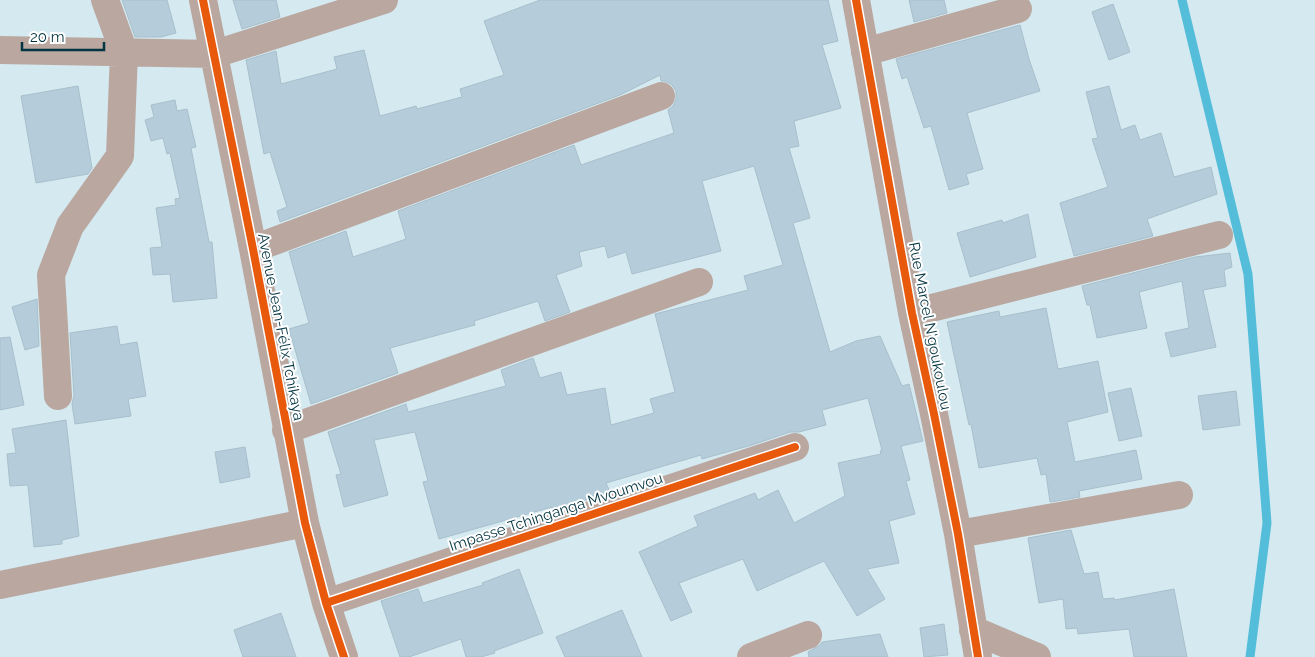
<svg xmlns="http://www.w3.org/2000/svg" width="1315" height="657" font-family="Raleway,sans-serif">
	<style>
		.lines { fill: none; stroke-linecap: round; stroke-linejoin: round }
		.stream { stroke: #54bdd9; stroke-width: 9 }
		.building { fill: #b5ccda; stroke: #a8bfcc }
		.minor { stroke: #b9a7a0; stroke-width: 28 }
		.cycleway-casing { stroke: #fff; stroke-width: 11 }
		.cycleway { stroke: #e8590c; stroke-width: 8 }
		.labels { text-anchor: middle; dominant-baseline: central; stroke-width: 4; stroke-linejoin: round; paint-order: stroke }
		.street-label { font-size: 15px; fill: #023441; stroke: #fff }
	</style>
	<rect width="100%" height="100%" fill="#d5e9f0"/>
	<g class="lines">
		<!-- stream -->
		<path class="stream" d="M1182,0L1248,274L1267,523L1250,657"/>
	</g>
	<!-- building -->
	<path class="building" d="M122,0H167L176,33L161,37H135Z
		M233,0H276L280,17L242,29Z
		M540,0H828L838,41L822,45L841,108L794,121L799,146L789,148L810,218L793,223L830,352L856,341L880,336L902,386L909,384L923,441L901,446L910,480L906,481L915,514L889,521L899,563L867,569L885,599L857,616L824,561L757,591L743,559L679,583L692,612L671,621L639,552L698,526L694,516L755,493L758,500L778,490L794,523L845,496L838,463L881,454L880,451L882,450L868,398L822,410L826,425L799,432H790L752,445L702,459L701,455L606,483L610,492L553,511L552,507L439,539L423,482L428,481L415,432L374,440L388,495L344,507L336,475L341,474L328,432L406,404L408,412L506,386L501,370L533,358L540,378L561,372L567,395L605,388L611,425L654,413L650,399L675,392L655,314L748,290L744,276L783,265L754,166L702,181L721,251L632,274L626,252L608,258L605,246L579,252L582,266L556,275L570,312L545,321L538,301L474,321L475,325L390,348L398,373L311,404L289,329L309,323L289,252L346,231L353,257L406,239L398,211L574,145L581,165L674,133L668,110L673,106L676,99V91L671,84L664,81H661L660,75L620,95L280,222L277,211L287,207L270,152L264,154L246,60L276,51L281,84L337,69L334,57L364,50L380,116L416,106L417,109L462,97L460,89L504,75L484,21Z
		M909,0H944L947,13L914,22Z
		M1113,4L1130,52L1109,60L1092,12Z
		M1020,25L1029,59L1040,91L967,113L983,169L966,174L969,184L949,190L931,126L924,128L907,77L902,79L896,59Z
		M78,86L92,168L88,174L36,183L21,96Z
		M1109,86L1121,130L1135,125L1140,140L1161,133L1174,177L1211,167L1217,194L1147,219L1153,236L1074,256L1060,203L1108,187L1092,139L1098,138L1086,92Z
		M175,100L177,111L187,109L196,147L191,148L209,242H212L217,298L173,302L170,274L153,275L150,248L162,247L156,208L176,205L175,199L180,198L170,153L167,154L163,138L151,141L145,120L154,117L151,105Z
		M1028,214L1036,257L970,277L957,233L1002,220L1003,223Z
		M1230,253L1232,267L1224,270L1226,286L1203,290L1216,347L1171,357L1165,333L1189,328L1182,281L1139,292L1147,328L1097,338L1090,305H1087L1082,286L1195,257Z
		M37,299L39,346L25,350L12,307Z
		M1046,308L1058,369L1098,361L1108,412L1067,422L1075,462L1136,450L1142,479L1079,491L1080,497L1050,502L1046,474L1041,475L1037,458L979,468L971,424L969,425L947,322L999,311L1000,317Z
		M117,326L120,345L137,342L146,396L128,399L131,416L75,424L72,404L74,395L70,333Z
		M10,337L24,405L0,410V338Z
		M1131,388L1142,436L1119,441L1108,393Z
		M1236,391L1240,425L1203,430L1198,396Z
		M66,420L79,536L62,540V544L34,547L28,485L10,486L7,454L16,453L12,429Z
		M245,447L250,477L220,483L215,452Z
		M1071,530L1084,574L1098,572L1103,599L1114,598L1115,600L1174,589L1187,657H1134L1129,629L1078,634L1077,628L1066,629L1063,599L1039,603L1028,538Z
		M519,569L543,633L494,651L495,653L481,657H466L461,639L409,657H400L381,601L418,589L423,603L483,585L482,583Z
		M622,610L642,657H565L556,637Z
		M281,613L296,657H243L234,630Z
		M944,624L948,655L924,657L920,628Z
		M880,634L888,657H809L808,652L820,645L822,642Z"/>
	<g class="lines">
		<!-- minor -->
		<path class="minor" d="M203,0L253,249L305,523L326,603L344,657
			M856,0L912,313L934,414L958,534L978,657
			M0,50L215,54L384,0
			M865,52L1018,9
			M253,249L661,96
			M912,313L1219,235
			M58,396L51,275L70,226L120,156L124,52L105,0
			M286,430L699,282
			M958,534L1179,495
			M0,585L305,523
			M326,603L795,447
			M973,630L1037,657
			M751,657L808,635"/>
		<!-- cycleway casing -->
		<g class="cycleway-casing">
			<path id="cycleway" d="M203,0L253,249L305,523L326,603L344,657
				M856,0L912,313L934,414L958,534L978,657
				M326,603L795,447"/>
		</g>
		<!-- cycleway -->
		<use href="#cycleway" class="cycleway"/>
	</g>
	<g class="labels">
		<!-- street labels -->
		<g class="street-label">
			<text transform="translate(930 326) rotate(79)">Rue Marcel N'goukoulou</text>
			<text transform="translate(281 327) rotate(79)">Avenue Jean-Félix Tchikaya</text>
			<text transform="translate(556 512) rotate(-18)">Impasse Tchinganga Mvoumvou</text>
		</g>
	</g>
	<!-- scale -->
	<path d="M22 42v8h82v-8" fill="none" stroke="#023441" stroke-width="2.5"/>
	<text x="30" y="42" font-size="15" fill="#023441" stroke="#ffffff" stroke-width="4" paint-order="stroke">20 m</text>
</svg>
